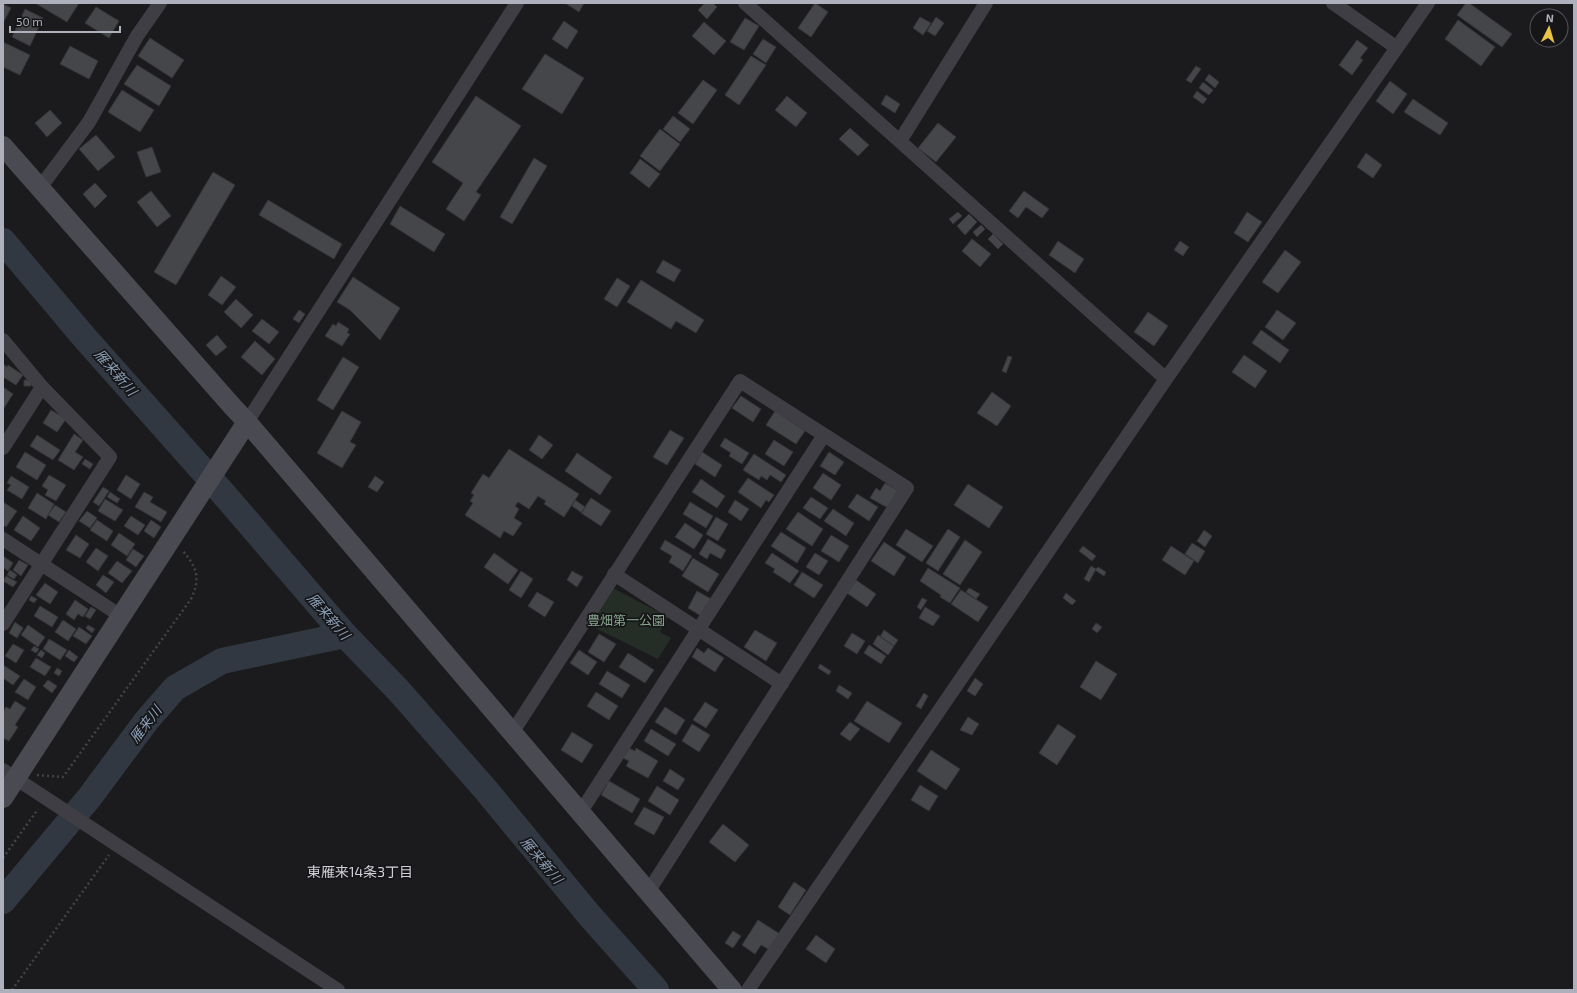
<svg xmlns="http://www.w3.org/2000/svg" width="1577" height="993" font-family="'Exo 2','Noto Sans JP',sans-serif">
	<style>
		.green { fill: #252d27 }
		.lines { fill: none; stroke-linecap: round; stroke-linejoin: round }
		.river { stroke: #313841; stroke-width: 26 }
		.building { fill: #45464a; stroke: #353539 }
		.path { stroke: #424349; stroke-width: 2.5; stroke-dasharray: 2 3; stroke-linecap: butt }
		.street { stroke: #3e3e44; stroke-width: 14 }
		.secondary { stroke: #4a4b52; stroke-width: 20 }
		.labels { text-anchor: middle; dominant-baseline: central; stroke-width: 3.5; stroke-linejoin: round; paint-order: stroke }
		.park-label { font-size: 13px; fill: #87a58c; stroke: #161618 }
		.water-label { font-size: 14px; font-style: italic; fill: #889bb4; stroke: #161618 }
		.neighbourhood-label { font-size: 14px; fill: #cfd0d8; stroke: #161618 }
	</style>
	<rect width="100%" height="100%" fill="#1b1b1d"/>
	<!-- green -->
	<path class="green" d="M611,587L668,617L660,632L671,638L658,659L589,625Z"/>
	<g class="lines">
		<!-- river -->
		<path class="river" d="M3,241L84,337L228,499L345,635L399,691L485,789L590,916L656,990
			M3,901L89,798L147,720L175,688L222,661L345,635"/>
	</g>
	<!-- building -->
	<path class="building" d="M35,3H79L67,22Z
		M565,3H584L579,12Z
		M705,3H713L717,7L707,19L698,10Z
		M815,3L828,12L811,37L798,28Z
		M1466,3H1469L1512,34L1502,47L1457,15Z
		M3,4L11,8L3,23Z
		M96,7L119,21L109,38L85,23Z
		M25,9L43,18L30,46L12,37Z
		M920,17L931,23L923,35L913,28Z
		M936,17L944,23L935,36L927,31Z
		M745,18L759,26L744,50L730,42Z
		M1458,20L1495,47L1481,66L1445,39Z
		M564,21L578,31L567,49L552,39Z
		M704,22L726,41L714,55L692,36Z
		M150,38L184,60L172,78L138,56Z
		M763,39L776,47L766,63L753,54Z
		M1357,40L1368,48L1360,58L1363,60L1352,75L1339,65Z
		M3,42L30,55L20,75L3,67Z
		M70,46L98,61L89,79L60,64Z
		M545,54L584,78L562,114L522,89Z
		M751,56L766,65L739,105L725,95Z
		M137,65L171,86L159,106L124,84Z
		M1196,66L1201,69L1191,83L1186,80Z
		M1209,74L1219,82L1215,88L1205,80Z
		M703,80L717,90L693,124L678,113Z
		M1390,81L1407,94L1393,114L1376,101Z
		M1203,82L1213,90L1209,95L1199,88Z
		M122,90L154,110L140,132L108,112Z
		M1197,91L1207,99L1203,104L1193,97Z
		M886,95L900,104L895,113L881,104Z
		M476,96L521,126L476,192L481,195L464,221L446,209L463,183L432,162Z
		M787,96L807,113L796,127L775,110Z
		M1413,99L1448,123L1440,135L1404,112Z
		M50,110L62,123L47,137L35,123Z
		M673,116L690,129L680,142L663,129Z
		M938,123L956,137L936,162L918,148Z
		M850,128L869,145L858,156L839,139Z
		M660,129L680,144L660,171L640,156Z
		M96,135L115,157L98,171L79,149Z
		M152,147L161,172L146,177L137,152Z
		M1366,153L1382,165L1373,178L1357,167Z
		M534,158L547,166L512,224L500,217Z
		M640,159L660,174L649,188L630,173Z
		M213,172L235,185L176,285L154,272Z
		M95,183L107,196L95,208L83,194Z
		M151,191L171,216L157,227L137,202Z
		M1024,191L1049,209L1042,218L1026,207L1018,218L1009,211Z
		M268,200L342,244L334,259L259,215Z
		M400,206L445,234L434,252L390,224Z
		M958,212L962,216L953,224L949,219Z
		M1247,212L1262,222L1248,242L1234,233Z
		M969,214L977,222L965,235L957,226Z
		M981,225L985,229L977,237L973,232Z
		M993,234L1003,244L998,249L988,239Z
		M972,239L991,254L980,267L962,251Z
		M1058,241L1084,259L1075,273L1049,255Z
		M1180,241L1189,247L1183,256L1174,250Z
		M1285,250L1301,262L1278,293L1262,282Z
		M663,260L681,270L674,282L656,272Z
		M221,276L236,287L222,305L208,295Z
		M353,277L400,308L380,340L350,310L337,302Z
		M617,278L630,286L617,307L604,299Z
		M641,280L704,320L696,333L676,321L671,329L627,302Z
		M236,299L253,315L241,328L224,312Z
		M299,310L305,314L299,323L293,319Z
		M1277,310L1296,323L1283,340L1265,327Z
		M1148,312L1168,326L1154,346L1134,332Z
		M262,319L279,332L269,344L252,331Z
		M338,322L349,329L347,333L350,334L342,346L325,336L333,324L336,326Z
		M1261,330L1289,350L1280,363L1252,343Z
		M217,335L227,347L216,356L206,345Z
		M255,341L275,359L262,375L241,357Z
		M1244,355L1267,371L1255,388L1232,372Z
		M1008,356L1012,357L1006,373L1002,371Z
		M343,357L359,367L333,410L317,400Z
		M3,364L7,367L8,365L23,375L16,385L3,377Z
		M24,380H31V386H24Z
		M3,387L13,394L4,408H3Z
		M992,392L1011,406L997,426L977,413Z
		M741,396L761,409L753,422L732,408Z
		M51,410L66,419L57,432L43,423Z
		M342,411L361,422L350,442L356,445L342,468L317,453Z
		M775,411L805,431L796,444L766,425Z
		M670,430L684,438L667,465L653,457Z
		M74,434L83,440L75,452L83,457L74,470L58,460Z
		M37,435L60,450L53,460L30,446Z
		M539,435L553,445L542,459L529,450Z
		M725,438L749,453L742,464L729,456L731,453L720,446Z
		M774,440L793,452L784,466L765,454Z
		M509,449L579,494L564,517L544,504L546,501L538,496L529,509L518,502L515,506L519,509L514,518L522,523L513,536L504,531L500,538L465,515L473,503L470,501L474,495L471,493L483,474L489,478Z
		M25,452L46,465L37,480L16,467Z
		M702,452L722,465L715,477L695,464Z
		M829,452L844,462L835,475L820,466Z
		M577,453L612,477L600,495L565,471Z
		M754,454L786,475L781,482L770,475L767,480L761,476L759,480L743,470Z
		M85,459L93,464L90,469L82,464Z
		M823,473L841,485L831,500L813,488Z
		M49,475L66,485L56,501L45,495L48,490L42,486Z
		M126,475L140,484L131,499L117,490Z
		M11,476L29,487L22,499L7,490L11,485L7,483Z
		M375,476L384,482L377,492L368,487Z
		M748,478L774,495L769,502L766,500L761,508L738,492Z
		M701,479L725,496L717,508L692,492Z
		M885,483L901,492L890,509L870,498L876,488L880,491Z
		M968,484L1003,507L989,528L954,505Z
		M103,487L109,491L99,506L93,502Z
		M110,492L120,499L117,503L107,497Z
		M144,492L153,497L150,502L167,512L161,522L135,507Z
		M37,493L54,504L46,519L28,508Z
		M857,494L878,507L869,521L848,507Z
		M811,497L828,508L820,519L803,508Z
		M591,498L611,511L601,526L581,513Z
		M105,499L123,510L115,521L98,511Z
		M575,500L585,507L582,513L572,506Z
		M735,500L749,509L741,521L728,512Z
		M3,502L17,511L6,527L3,525Z
		M690,502L713,516L706,528L683,514Z
		M55,505L66,512L59,522L48,515Z
		M833,509L854,523L846,536L824,521Z
		M87,511L97,518L90,528L79,521Z
		M798,512L823,529L812,546L786,529Z
		M23,516L40,528L31,541L14,530Z
		M131,516L145,525L138,535L124,526Z
		M716,517L728,524L718,541L706,534Z
		M97,520L113,531L107,541L90,530Z
		M151,520L161,527L154,538L144,531Z
		M685,523L703,535L694,549L675,537Z
		M906,529L933,546L922,562L896,545Z
		M948,529L960,537L938,571L926,563Z
		M1204,530L1212,536L1205,547L1197,541Z
		M781,532L806,548L797,563L771,546Z
		M119,533L135,544L127,556L111,545Z
		M76,535L89,544L80,558L66,550Z
		M831,535L849,546L839,562L821,551Z
		M708,539L726,550L721,559L710,553L707,559L699,554Z
		M665,540L692,556L683,571L669,562L672,556L660,549Z
		M965,540L982,552L960,585L943,574Z
		M884,542L906,557L894,576L871,561Z
		M1192,543L1205,551L1198,563L1185,554Z
		M1083,546L1096,556L1092,561L1079,551Z
		M1171,546L1194,561L1185,575L1162,560Z
		M96,548L108,556L98,571L86,562Z
		M133,549L144,556L136,567L126,560Z
		M494,553L518,570L508,584L484,567Z
		M772,553L799,571L790,583L773,572L775,569L765,563Z
		M815,553L828,561L819,575L806,567Z
		M3,556L13,563L8,571L4,568L3,569Z
		M693,558L719,574L708,592L682,576Z
		M19,560L28,565L21,576L13,570Z
		M117,561L132,571L122,583L108,573Z
		M1091,566L1096,569L1089,582L1084,579Z
		M1098,567L1106,572L1104,576L1095,570Z
		M928,568L960,588L950,603L940,597L941,595L920,581Z
		M10,570L17,575L14,579L7,575Z
		M521,571L533,579L521,598L509,590Z
		M572,571L583,577L577,587L567,580Z
		M802,572L823,585L814,598L794,585Z
		M103,575L114,582L106,593L96,585Z
		M6,576L17,582L13,587L3,581Z
		M856,580L876,594L867,607L847,593Z
		M45,583L58,592L50,604L36,595Z
		M969,588L980,594L976,599L966,592Z
		M961,590L988,607L978,622L951,604Z
		M697,591L711,599L701,616L688,608Z
		M537,592L554,602L545,617L528,606Z
		M1066,593L1076,601L1072,605L1063,598Z
		M31,596L37,599L34,603L29,600Z
		M922,598L927,600L921,610L917,607Z
		M75,600L88,609L83,617L78,614L74,620L66,614Z
		M40,606L58,617L52,627L34,616Z
		M91,607L96,610L90,619L85,616Z
		M925,607L940,616L933,626L919,618Z
		M63,620L76,629L68,641L55,632Z
		M15,622L23,628L17,638L9,633Z
		M1096,623L1102,627L1097,633L1092,629Z
		M28,625L45,637L38,647L21,635Z
		M88,625L95,629L92,633L86,628Z
		M79,627L92,636L86,644L73,636Z
		M755,630L777,643L766,661L744,647Z
		M884,630L898,640L894,646L880,637Z
		M852,633L865,641L857,654L844,646Z
		M599,634L616,644L604,662L588,652Z
		M878,635L894,646L888,655L873,644Z
		M49,639L67,650L60,660L43,649Z
		M13,644L24,650L16,663L5,656Z
		M869,645L886,656L881,664L864,653Z
		M34,646L39,649L36,653L31,650Z
		M697,648L704,653L708,648L724,658L715,672L692,657Z
		M41,650L45,653L42,658L37,655Z
		M69,650L78,657L74,662L65,656Z
		M579,650L597,662L588,675L570,663Z
		M628,653L654,670L645,683L619,667Z
		M36,658L51,667L45,676L30,667Z
		M1096,661L1117,674L1101,700L1080,687Z
		M820,664L831,671L829,675L818,668Z
		M3,665L20,676L13,685L3,678Z
		M57,668L62,671L59,676L54,673Z
		M607,671L630,685L622,698L599,684Z
		M975,678L983,684L975,696L967,691Z
		M24,679L36,687L28,700L15,692Z
		M48,680L57,686L52,693L43,686Z
		M839,685L852,693L848,699L836,691Z
		M596,692L618,706L609,720L587,706Z
		M924,693L928,696L921,709L916,706Z
		M15,701L26,708L15,725L18,727L9,741L3,738V712L6,707L10,709Z
		M867,701L902,723L889,743L854,721Z
		M705,702L718,710L706,728L693,720Z
		M665,707L685,720L676,735L655,722Z
		M968,717L979,724L972,735L960,730Z
		M850,722L860,729L850,741L840,734Z
		M692,724L710,735L699,752L682,741Z
		M1058,724L1076,736L1057,765L1039,753Z
		M651,729L676,744L668,756L644,741Z
		M572,732L593,745L582,763L561,750Z
		M629,748L635,751L636,748L658,761L648,778L626,766L629,761L623,758Z
		M931,750L960,769L946,790L917,771Z
		M670,769L685,779L678,790L663,781Z
		M609,781L640,799L632,813L601,795Z
		M920,785L938,796L929,811L911,800Z
		M657,786L679,800L670,815L648,801Z
		M644,807L664,817L654,835L634,824Z
		M723,824L749,845L735,862L709,842Z
		M794,882L806,890L790,915L778,907Z
		M758,920L780,934L770,950L761,945L755,954L742,945Z
		M733,931L741,936L733,948L725,943Z
		M816,935L835,949L826,963L806,949Z"/>
	<g class="lines">
		<!-- path -->
		<path class="path" d="M37,775L63,777L191,599C201,578 197,568 183,551
			M3,858L38,809
			M12,990L109,855"/>
		<!-- street -->
		<path class="street" d="M745,3L1166,379
			M1333,3L1397,48
			M900,141L986,3
			M39,189L89,122L137,36L160,3
			M3,340L42,387L110,457L3,624
			M247,422L517,3
			M3,448L42,387
			M3,539L121,616
			M614,574L782,684
			M512,733L740,381L907,488L648,892
			M3,770L338,990
			M580,813L824,435
			M748,990L1166,379L1428,3"/>
		<!-- secondary -->
		<path class="secondary" d="M3,146L232,406L247,422L732,990
			M3,798L247,422"/>
	</g>
	<g class="labels">
		<!-- park labels -->
		<g class="park-label">
			<text x="626" y="620">豊畑第一公園</text>
		</g>
		<!-- water labels -->
		<g class="water-label">
			<text transform="translate(116 372) rotate(49)">雁来新川</text>
			<text transform="translate(329 616) rotate(49)">雁来新川</text>
			<text transform="translate(145 724) rotate(-52)">雁来川</text>
			<text transform="translate(542 860) rotate(50)">雁来新川</text>
		</g>
		<!-- neighbourhood labels -->
		<g class="neighbourhood-label">
			<text x="360" y="871">東雁来14条3丁目</text>
		</g>
	</g>
	<!-- border -->
	<rect width="1577" height="993" fill="none" stroke="#aeb1bc" stroke-width="8"/>
	<!-- north arrow -->
	<g transform="translate(1549 28) rotate(5)"><circle r="19" fill="#161618" stroke="#53545a"/>
	<path d="M0-3L7 15L0 10L-7 15Z" fill="#e9c447"/>
	<text y="-6" font-size="11" font-weight="bold" text-anchor="middle" fill="#aeb1bc">N</text>
	</g>
	<!-- scale -->
	<path d="M10 26v6h110v-6" fill="none" stroke="#aeb1bc" stroke-width="2"/>
	<text x="16" y="26" font-size="12" fill="#aeb1bc" stroke="#161618" stroke-width="3" paint-order="stroke">50 m</text>
</svg>
